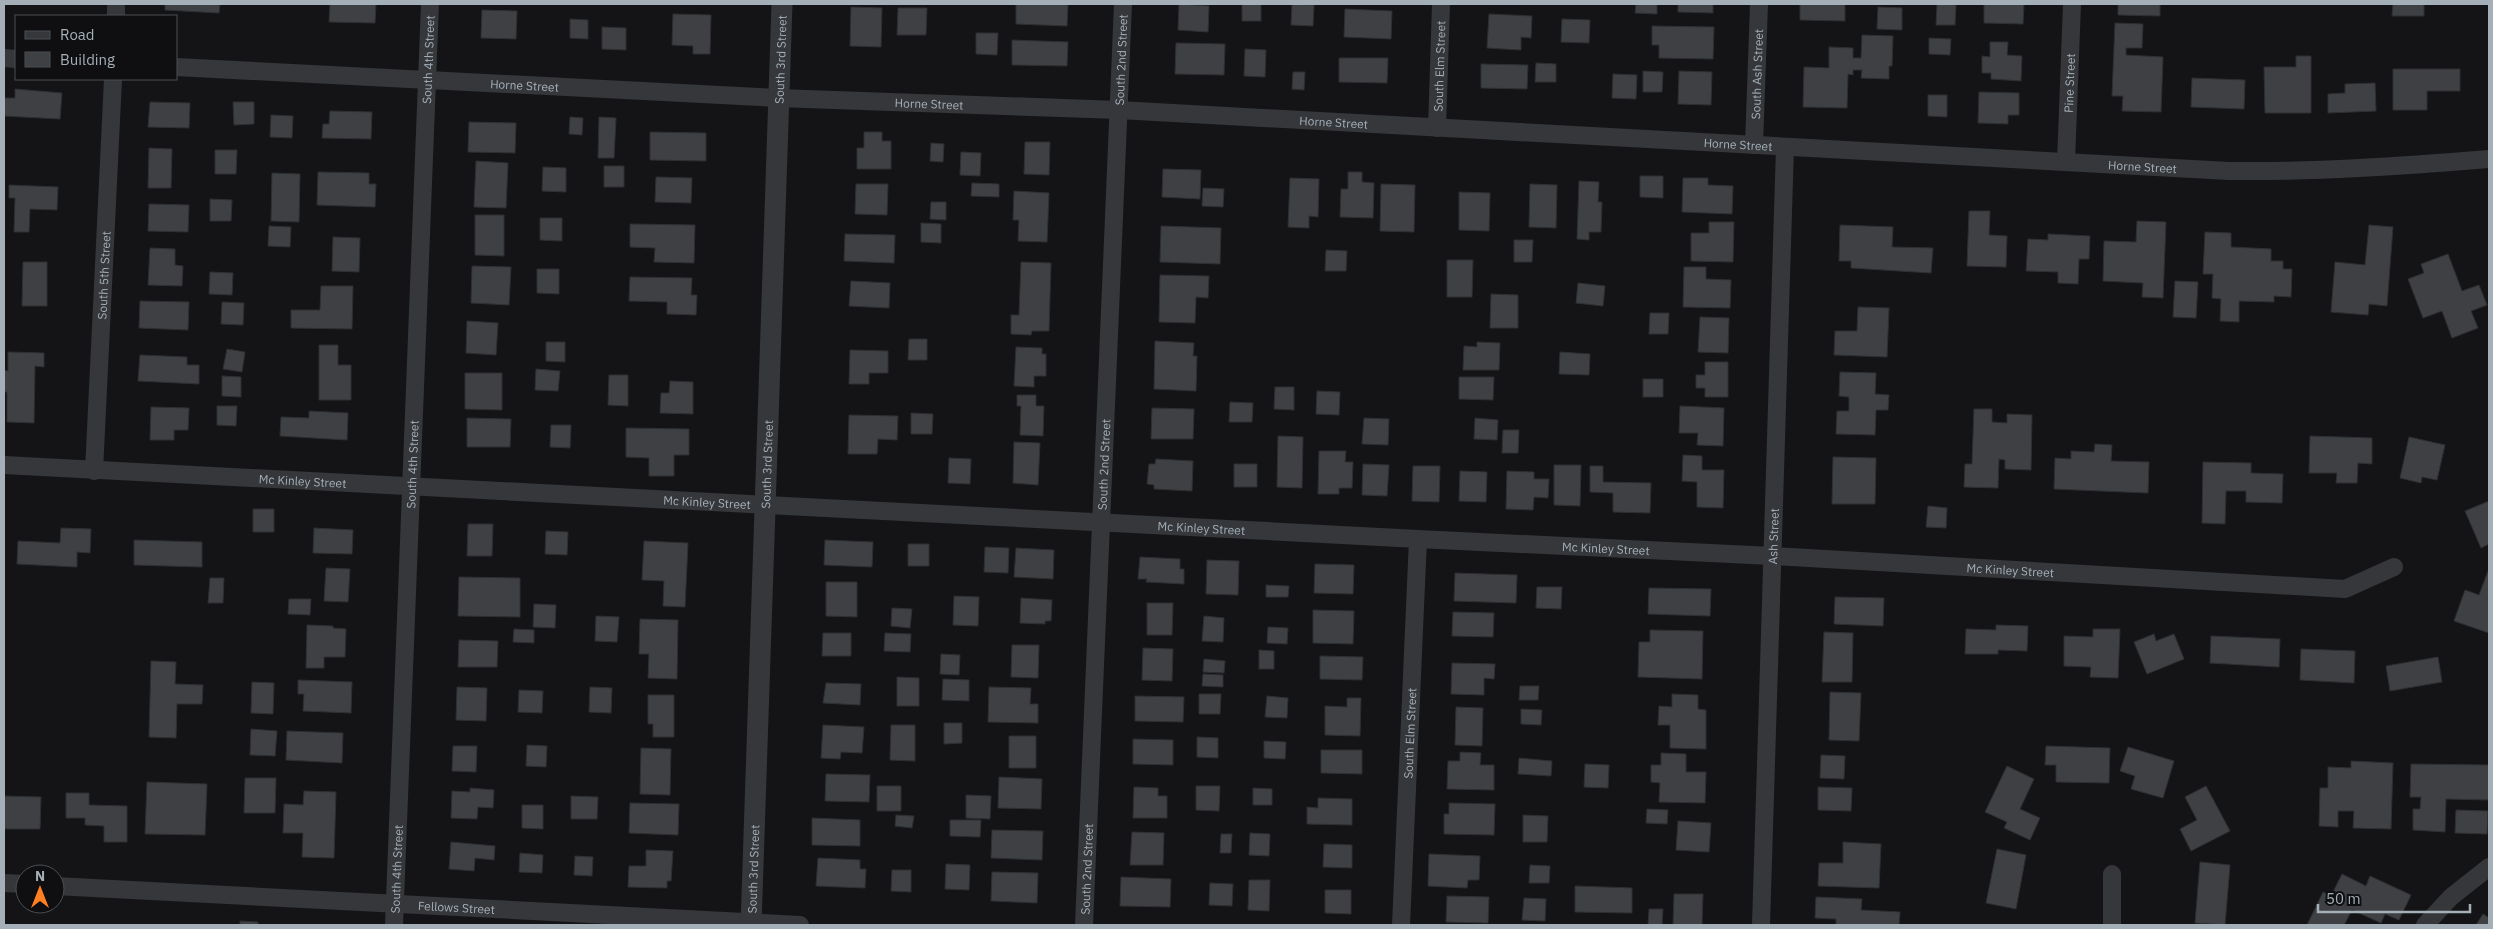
<svg xmlns="http://www.w3.org/2000/svg" width="2493" height="929" font-family="'IBM Plex Sans',sans-serif">
	<style>
		.building { fill: #3e4043; stroke: #2e2f32 }
		.lines { fill: none; stroke-linecap: round; stroke-linejoin: round }
		.minor { stroke: #35373b; stroke-width: 18 }
		.tertiary { stroke: #35373b; stroke-width: 21 }
		.labels { text-anchor: middle; dominant-baseline: central; stroke-width: 4; stroke-linejoin: round; paint-order: stroke }
		.street-label { font-size: 12px; fill: #a4afb7; stroke: #0f0f11 }
	</style>
	<rect width="100%" height="100%" fill="#141416"/>
	<!-- building -->
	<path class="building" d="M165,4H220L219,13L165,10Z
		M330,4H376L375,23L329,22Z
		M1016,4H1068L1067,26L1016,24Z
		M1179,4L1209,6L1208,32L1178,30Z
		M1242,4H1261V21H1242Z
		M1292,4L1314,5L1313,26L1291,25Z
		M1636,4H1657V14L1635,13Z
		M1678,4H1713V13L1678,12Z
		M1800,4H1845V21L1800,20Z
		M1937,4L1956,5L1955,25H1936Z
		M1984,4H2024L2023,24L1984,23Z
		M2118,4H2160V16L2118,15Z
		M2393,4H2424V16H2392Z
		M851,7L882,8L881,47L850,46Z
		M1878,7L1902,8V30L1877,29Z
		M898,8H927L926,35H897Z
		M1345,9L1392,11L1391,39L1344,37Z
		M482,10L517,11L516,39L481,38Z
		M673,14L711,15L710,54H693V46L672,45Z
		M1489,14L1532,16L1531,38L1521,37V50L1487,48Z
		M570,19L588,20V39L570,38Z
		M1562,19L1590,20L1589,43L1561,42Z
		M2115,23L2143,24L2142,48H2126V55L2163,57L2161,112L2122,111L2123,96H2112Z
		M1652,26L1714,27L1713,59L1659,58V45H1652Z
		M602,27L626,28V50L602,49Z
		M976,33H998L997,55L976,54Z
		M1862,35L1893,36L1892,66H1889V79L1861,78L1862,70H1853V75L1848,74L1847,108L1803,107L1804,67L1829,68V47L1853,48V58H1861Z
		M1929,38L1951,39L1950,55L1929,54Z
		M1012,40L1068,42L1067,66L1012,65Z
		M1990,42H2008L2007,55L2022,56L2021,81L1991,79V73H1982V56L1990,57Z
		M1176,43L1225,44L1224,75L1175,74Z
		M1245,49L1266,50L1265,77L1244,76Z
		M2296,56H2311V113H2265L2264,67H2296Z
		M1339,58H1388L1387,83L1339,82Z
		M1536,63L1556,64V82H1535Z
		M1481,64L1528,65L1527,89L1481,88Z
		M2393,69H2460V91H2427V110H2393Z
		M1643,71L1663,72L1662,92H1643Z
		M1679,71L1712,72L1711,105L1678,104Z
		M1293,72H1305L1304,90L1292,89Z
		M1613,74L1637,75L1636,99L1612,98Z
		M2192,78L2245,80L2244,109L2191,107Z
		M2375,83L2376,111L2328,113V94L2345,93V84Z
		M15,89L62,93L60,119L4,116V98H15Z
		M1979,92L2019,93V115H2008V124L1978,123Z
		M1928,95H1947V117L1928,116Z
		M150,102L190,103L189,128L148,127Z
		M233,102H254V124L234,125Z
		M330,111L372,112L371,139L322,138L323,124H329Z
		M271,115L293,116L292,138L270,137Z
		M570,117L583,118L582,135L569,134Z
		M599,117L616,118L614,158H598Z
		M469,122L516,123L515,153L468,152Z
		M650,132L706,133V161L650,160Z
		M864,132H882V141H891V169H857V148H864Z
		M1025,142H1050L1049,175L1024,174Z
		M931,143L944,144L943,162L930,161Z
		M149,148L172,149L171,188H148Z
		M215,150H237L236,174H215Z
		M961,152L981,153L980,176L960,175Z
		M476,161L508,163L506,208L474,207Z
		M604,166H624V187H604Z
		M543,167L566,168V192L542,191Z
		M1163,169L1201,170L1200,199L1162,197Z
		M318,172L369,173V184H376L375,207L317,205Z
		M1348,172H1362V182L1374,183L1373,218L1340,217L1341,189H1348Z
		M272,173L300,174L299,222L271,221Z
		M1640,176H1663V198L1640,197Z
		M656,177L692,178L691,203L655,202Z
		M1290,178L1319,179L1318,217L1309,216V228L1288,227Z
		M1683,178H1708V185L1733,186L1732,214L1682,212Z
		M1579,181L1599,182L1598,202H1602L1601,232H1589V240L1577,239Z
		M972,183L999,184V197L971,196Z
		M856,184H888L887,215L855,214Z
		M1381,184L1415,185L1414,232L1380,231Z
		M1530,184L1557,185L1556,228L1529,227Z
		M9,185L58,187L57,210L30,209L29,232H14L15,198H9Z
		M1203,188L1224,189L1223,207L1202,206Z
		M1014,191L1049,193L1047,242L1018,241L1019,220H1013Z
		M1459,192L1490,193L1489,231L1459,230Z
		M210,199L232,200L231,221H210Z
		M931,202H946V220L930,219Z
		M149,204L189,205L188,232L148,231Z
		M1969,211H1990L1989,235L2007,236L2006,267L1967,266Z
		M475,215H504V256L475,255Z
		M540,218H562V241L540,240Z
		M2137,221L2166,222L2163,298L2142,297L2143,283L2103,281L2104,241L2136,242Z
		M1709,222H1734L1733,262L1691,261V233H1709Z
		M921,223L941,224V243L921,242Z
		M630,224L695,225L694,263L654,262L655,248L630,247Z
		M1840,225L1893,227L1892,247L1933,248L1931,273L1851,268V261H1839Z
		M2369,225L2393,227L2387,306L2369,304L2368,315L2331,312L2335,262L2365,265Z
		M269,226L291,227L290,247L268,246Z
		M1161,226L1221,228L1220,264L1160,262Z
		M2205,232L2231,233V247L2271,249V261H2283V269H2292L2291,297L2274,296V302L2239,301V322L2220,321L2221,299L2212,298L2213,274H2203Z
		M845,234L895,235L894,263L844,261Z
		M2048,234L2090,236L2089,259H2079L2078,284L2058,283V272L2026,271L2028,239L2048,240Z
		M333,237L360,238L359,272L332,271Z
		M1514,240H1533L1532,262H1514Z
		M150,248L175,249V265L183,266L182,286L148,285Z
		M1326,250L1347,251L1346,271H1325Z
		M2448,254L2462,291L2479,285L2487,305L2471,311L2478,328L2452,338L2442,311L2423,318L2408,279L2424,273L2421,264Z
		M1447,260H1473L1472,297H1447Z
		M23,262H47V306H22Z
		M1021,262L1051,263L1049,331H1032L1031,335L1011,334V315H1019Z
		M472,266L511,267L509,305L471,303Z
		M1684,267H1706V279L1731,280L1730,308L1683,307Z
		M537,269H559V294L537,293Z
		M210,272L233,273L232,295L209,294Z
		M1160,275L1209,276L1208,298L1196,297L1195,323L1159,322Z
		M630,277L692,278L691,295H697L696,315L667,314V302L629,301Z
		M851,281L890,283L889,308L849,306Z
		M2175,281L2198,282L2196,318L2173,317Z
		M1578,283L1605,286L1603,306L1576,303Z
		M321,286H353L352,329L291,328V310H320Z
		M1491,294L1518,295V328H1490Z
		M140,301L189,302L188,330L139,328Z
		M222,302L244,303L243,325L221,324Z
		M1858,307L1889,308L1887,357L1834,355L1835,331H1857Z
		M1650,313H1669L1668,334H1649Z
		M1700,317L1729,318L1728,353L1698,352Z
		M467,321L498,323L496,355L466,353Z
		M909,339H927V360H908Z
		M1155,341L1194,343L1193,356H1197L1196,391L1154,389Z
		M546,342H565V362L546,361Z
		M1477,342L1500,343L1499,370H1463L1464,346L1477,347Z
		M319,345H338V365H351V400H319Z
		M1016,347L1042,348V354H1046V376H1034V387L1014,386Z
		M227,349L245,352L242,372L223,369Z
		M850,350L888,351V373H869V384H849Z
		M8,352L44,353V367L35,366L34,423L7,422V392H4V370L8,371Z
		M1560,352L1590,354L1589,375L1559,374Z
		M140,355L187,357V365H199V384L138,381Z
		M1705,362H1728V397H1705V388H1696V375H1705Z
		M536,369L560,371L558,391L535,390Z
		M1840,372L1876,373L1875,394L1889,395L1888,410H1876L1875,435L1836,434L1837,411H1849V397L1839,396Z
		M465,373H502V410L465,409Z
		M609,375H628V406L608,405Z
		M222,376L241,377V397L222,396Z
		M1459,377H1494L1493,400L1459,399Z
		M1643,379H1663V397H1643Z
		M670,381L693,382V414L660,413L661,393H669Z
		M1275,387H1294V410L1274,409Z
		M1317,391L1340,392L1339,415L1316,414Z
		M1017,395H1036V406H1044L1043,436L1020,435L1021,406H1017Z
		M1230,402L1253,403L1252,422H1229Z
		M217,406H237L236,426L217,425Z
		M1680,406L1724,408L1723,446L1697,445L1698,433H1679Z
		M151,407L189,408L188,430H174V440H150Z
		M1152,408L1194,409L1193,439H1151Z
		M1974,409H1992V422L2007,423V414L2032,415L2031,470L2005,469V460L1999,459L1998,488L1964,487L1965,464H1972Z
		M309,411L348,413L347,440L280,436L281,417L309,418Z
		M911,413L933,414L932,434H911Z
		M849,415L898,416L897,440L878,439L877,454H848Z
		M467,418L511,419L510,447H467Z
		M1364,418L1389,419L1388,445L1362,444Z
		M1475,418L1498,420L1497,440L1474,439Z
		M551,425H571L570,448L550,447Z
		M626,428L689,429V455H674V476H649V458L626,457Z
		M1503,430H1519L1518,453H1502Z
		M1278,436L1303,437L1302,488L1277,487Z
		M2310,436L2372,438V464L2358,463L2357,483H2336L2337,473H2309Z
		M2409,437L2445,445L2437,480L2422,477L2421,483L2400,478Z
		M1014,442L1040,443L1038,485L1013,483Z
		M2095,444L2112,445L2111,461L2149,462L2148,493L2054,489L2055,458L2071,459V451L2094,452Z
		M1319,451H1346L1345,462H1353L1352,488H1339V494H1318Z
		M1683,455L1702,456V470H1724L1723,508L1697,507V482L1682,481Z
		M1833,457L1876,458L1875,504H1832Z
		M949,458L971,459L970,484L948,483Z
		M1156,459L1193,461L1192,491L1154,489V485L1147,484L1149,464H1155Z
		M2203,462L2251,463V473L2283,474L2282,503L2246,502V491H2226L2225,524L2202,523Z
		M1234,464H1257V487H1234Z
		M1363,464L1389,465L1387,496L1362,495Z
		M1554,465H1581L1580,506L1554,505Z
		M1413,466H1440L1439,502L1412,501Z
		M1590,466H1603V482L1651,483L1650,513L1613,512V493L1590,492Z
		M1460,471L1487,472L1486,502L1459,501Z
		M1507,471L1534,472V479H1549L1548,498L1534,497L1533,510L1506,509Z
		M2489,501V544L2481,548L2465,511Z
		M1928,506L1947,508L1946,528L1926,527Z
		M253,509H274V532H253Z
		M468,524H493L492,556H467Z
		M61,528L91,529L90,553L77,552V567L17,564L18,541L60,543Z
		M314,528L353,530L352,554L313,553Z
		M546,531L568,532L567,555L545,554Z
		M134,540L202,542V567L134,565Z
		M825,540L873,542L872,567L824,565Z
		M644,541L688,543L685,607L663,606L664,581L642,580Z
		M908,544H929V566H908Z
		M985,547L1009,548L1008,573L984,572Z
		M1016,548L1054,550L1053,579L1014,577Z
		M1140,557L1180,559V569H1184V584L1146,582L1147,579H1138Z
		M1207,560L1239,561L1238,595L1206,594Z
		M1315,564L1354,565L1353,594L1314,593Z
		M326,568L350,569L348,602L324,601Z
		M2488,571L2489,572V633L2454,621L2465,590L2479,595Z
		M1455,573L1517,575L1516,603L1454,601Z
		M459,577L520,578V617L458,616Z
		M210,578H224L223,603H208Z
		M826,582H857V617L826,616Z
		M1266,585L1289,586L1288,597H1266Z
		M1537,587H1562L1561,609L1536,608Z
		M1649,588L1711,589L1710,616L1648,614Z
		M954,596L979,597L978,626L953,625Z
		M1835,597L1884,598L1883,626L1834,624Z
		M1021,598L1052,600L1051,621H1045V624L1020,623Z
		M289,599H311L310,615L288,614Z
		M1147,603H1173L1172,635H1147Z
		M534,604L556,605L555,628L533,627Z
		M892,608L912,609L910,628L891,626Z
		M1313,610L1354,611L1353,644L1313,643Z
		M1453,612L1494,613L1493,637L1452,636Z
		M596,616L619,617L617,642L595,641Z
		M1204,616L1224,618L1223,642L1202,641Z
		M640,619L678,620L677,679L648,678L649,654H639Z
		M307,625L333,626V628L346,629L345,657H324V668H306Z
		M1996,625L2028,626L2027,651L1998,650V654H1965L1966,629L1996,630Z
		M1268,627L1288,628L1287,644L1267,643Z
		M514,629L534,630V643L513,642Z
		M2093,629H2120L2118,678L2090,677L2091,667L2064,666V636L2093,637Z
		M1650,630L1703,631L1702,679L1638,677L1639,642H1650Z
		M1824,632L1853,633L1852,682H1822Z
		M823,633H851V656H822Z
		M885,633L911,634L910,652L884,651Z
		M2154,634L2156,641L2174,634L2184,659L2147,674L2134,642Z
		M2211,636L2280,639L2279,667L2210,663Z
		M459,640L498,641L497,667H458Z
		M1012,645H1039L1038,678L1011,677Z
		M1143,648L1173,649L1172,681L1142,680Z
		M2301,649L2355,651L2354,683L2300,680Z
		M1259,650L1274,651V669H1259Z
		M941,654L960,655L959,675L940,674Z
		M1320,656L1363,657L1362,680L1320,679Z
		M2438,657L2442,682L2390,691L2386,666Z
		M1204,659L1225,661L1224,673L1203,672Z
		M151,661L176,662L175,684L203,685L202,704H177L176,738L149,737Z
		M1452,663L1495,664L1494,679L1484,678V695L1451,694Z
		M1203,674L1223,675V687L1202,686Z
		M897,677L919,678V706H897Z
		M943,679L969,680V701L942,700Z
		M298,680L352,682L351,713L303,711L304,694H298Z
		M252,682L274,683L273,714L251,713Z
		M826,683L861,684L860,705L823,703Z
		M1520,686H1539L1538,700H1519Z
		M457,687L487,688L486,721L456,720Z
		M590,687L612,688L611,713L589,712Z
		M989,687L1031,688L1030,704H1038V723L988,722Z
		M519,690L543,691L542,713L518,712Z
		M1830,692L1861,693L1859,741L1829,740Z
		M1199,694H1221L1220,714H1199Z
		M1672,694L1698,695V709L1706,710V749L1670,748V725H1658L1659,706L1672,707Z
		M648,695H674V737H653V724H648Z
		M1135,696L1184,697L1183,722L1135,721Z
		M1267,696L1288,698L1287,718L1265,717Z
		M1347,698H1361L1360,736L1325,735V706L1347,707Z
		M1456,707L1483,708L1482,746L1455,745Z
		M1521,709L1542,710L1541,725L1521,724Z
		M944,723H962V743L944,744Z
		M823,725L864,727L862,753L841,752L840,759L821,758Z
		M891,725H915V761L890,760Z
		M251,729L277,731L275,756L250,755Z
		M287,731L343,733L342,763L286,760Z
		M1009,736H1036V768H1009Z
		M1197,737L1218,738V758L1197,757Z
		M1133,739L1173,740V765L1133,764Z
		M1264,741L1286,742L1285,759L1264,758Z
		M527,745L547,746L546,767L526,766Z
		M453,746H477L476,772L452,771Z
		M2046,746L2110,748L2109,783L2056,782V765H2045Z
		M2128,747L2174,761L2163,798L2131,789L2135,776L2120,771Z
		M641,748L671,749L670,795L640,794Z
		M1321,750H1362V774L1321,773Z
		M1460,752L1481,753L1480,765H1494V790L1447,789L1448,761H1460Z
		M1661,753L1686,754V772H1706L1705,803L1659,802L1660,783L1651,782V765H1661Z
		M1821,755L1845,756L1844,779L1820,778Z
		M1519,758L1552,761L1551,776L1518,774Z
		M2351,761L2393,763L2391,829L2353,828L2354,811H2338V827L2319,826L2320,788H2328V767L2351,768Z
		M1585,764L1609,765L1608,788L1584,787Z
		M2411,764L2489,765V800L2446,799L2445,832L2413,830V809H2420L2421,797H2410Z
		M2007,766L2034,779L2020,809L2040,818L2030,840L2004,828L2007,822L1985,812Z
		M826,774L870,775L869,802L825,801Z
		M999,777L1042,779L1041,809L998,808Z
		M245,778H276L275,813H244Z
		M147,782L207,784L205,835L145,834Z
		M877,786H901V811H877Z
		M1196,786H1220L1219,811L1196,810Z
		M2206,786L2230,831L2191,851L2180,829L2197,820L2185,797Z
		M1134,787L1158,788V796H1167V818H1133Z
		M1818,787L1852,788L1851,811L1818,810Z
		M470,788L494,790L493,808L478,807L477,819L451,818L452,791L470,792Z
		M1253,788L1272,789V805H1253Z
		M304,791L336,792L334,858L302,857L303,833H283L284,804L303,805Z
		M66,793H89V805L127,806V842H104V826L85,825V818H66Z
		M966,795L991,796L990,819L966,818Z
		M4,796L41,797L40,829H4Z
		M571,796L598,797L597,819H571Z
		M1318,798L1352,799V825L1307,824V807L1318,808Z
		M630,803L679,804L678,835L629,833Z
		M1449,803L1495,804L1494,835L1444,834V814H1449Z
		M522,805H543V829L522,828Z
		M1647,809L1668,810L1667,824L1646,823Z
		M2456,810L2488,811L2487,834L2455,833Z
		M896,815L914,816L912,828L895,826Z
		M1523,815L1548,816L1547,842H1523Z
		M812,818L860,820V846L812,845Z
		M950,820H981L980,837L950,836Z
		M1678,821L1711,823L1709,852L1676,850Z
		M992,830L1043,831L1042,860L991,858Z
		M1132,832L1164,833L1163,865H1130Z
		M1250,833L1270,834L1269,856L1249,855Z
		M1221,834H1232L1231,853H1220Z
		M451,842L495,846L494,860L475,858L474,871L449,869Z
		M1843,842L1881,844L1879,888L1818,886L1819,863H1843Z
		M1324,844L1352,845V868L1323,867Z
		M1997,849L2026,855L2016,909L1986,903Z
		M646,850L673,851L671,881H667V888L628,887L629,866H646Z
		M520,853L543,855L542,873L519,872Z
		M1429,854L1480,856L1479,880H1468L1467,888L1428,886Z
		M575,856L593,857L592,876L574,875Z
		M818,858L860,860V869H866L865,888L816,886Z
		M2200,862L2230,865L2225,925L2195,923Z
		M946,864L970,865L969,890L945,889Z
		M1530,865L1550,866L1549,883H1529Z
		M892,870H911V892L891,891Z
		M992,872L1038,873L1037,903L991,901Z
		M2342,874L2366,886L2370,876L2411,895L2399,920L2385,914L2381,923L2352,910L2344,925H2307L2323,892L2331,896Z
		M1121,877L1171,879L1170,907L1120,906Z
		M1249,880H1270L1269,911L1248,910Z
		M1210,883L1233,884L1232,906L1209,905Z
		M1575,886L1632,888V913L1575,912Z
		M1325,890H1351V914L1325,913Z
		M1674,894H1703L1702,925H1673Z
		M1447,896L1489,897L1488,923L1446,922Z
		M1816,897L1862,899L1861,910L1900,912L1899,925H1836V919L1815,918Z
		M1524,898L1546,899L1545,921L1522,920Z
		M1649,909H1663L1662,925H1648Z
		M2483,914L2489,918V925H2476Z
		M240,921L258,922V925H240Z"/>
	<g class="lines">
		<!-- minor -->
		<g class="minor">
			<path d="M116,16V4"/>
			<path d="M4,58L16,59"/>
			<path id="s1" d="M176,67L778,98L1119,110L2229,171C2316,172 2402,166 2489,159"/>
			<path id="s2" d="M1437,128L1441,4"/>
			<path id="s3" d="M1754,145L1759,4"/>
			<path id="s4" d="M2066,162L2072,4"/>
			<path id="s5" d="M4,465L1418,539L1772,556L2345,589L2394,567"/>
			<path id="s6" d="M94,471L113,79"/>
			<path d="M4,883L25,884"/>
			<path id="s7" d="M55,886L800,925"/>
			<path id="s8" d="M394,925L430,4"/>
			<path id="s9" d="M1084,925L1123,4"/>
			<path id="s10" d="M1401,925L1418,539"/>
			<path id="s11" d="M1761,925L1785,147"/>
			<path d="M2112,925V874"/>
			<path d="M2425,925L2451,897L2489,867"/>
		</g>
		<!-- tertiary -->
		<path class="tertiary" id="s12" d="M751,925L782,4"/>
	</g>
	<g class="labels">
		<!-- street labels -->
		<g class="street-label">
			<text stroke="none"><textPath href="#s8" startOffset="866">South 4th Street</textPath></text>
			<text stroke="none"><textPath href="#s12" startOffset="866">South 3rd Street</textPath></text>
			<text stroke="none"><textPath href="#s9" startOffset="866">South 2nd Street</textPath></text>
			<text stroke="none"><textPath href="#s2" startOffset="62">South Elm Street</textPath></text>
			<text stroke="none"><textPath href="#s3" startOffset="71">South Ash Street</textPath></text>
			<text stroke="none"><textPath href="#s4" startOffset="79">Pine Street</textPath></text>
			<text stroke="none"><textPath href="#s1" startOffset="349">Horne Street</textPath></text>
			<text stroke="none"><textPath href="#s1" startOffset="754">Horne Street</textPath></text>
			<text stroke="none"><textPath href="#s1" startOffset="1159">Horne Street</textPath></text>
			<text stroke="none"><textPath href="#s1" startOffset="1564">Horne Street</textPath></text>
			<text stroke="none"><textPath href="#s1" startOffset="1969">Horne Street</textPath></text>
			<text stroke="none"><textPath href="#s6" startOffset="196">South 5th Street</textPath></text>
			<text stroke="none"><textPath href="#s8" startOffset="461">South 4th Street</textPath></text>
			<text stroke="none"><textPath href="#s12" startOffset="461">South 3rd Street</textPath></text>
			<text stroke="none"><textPath href="#s9" startOffset="461">South 2nd Street</textPath></text>
			<text stroke="none"><textPath href="#s5" startOffset="299">Mc Kinley Street</textPath></text>
			<text stroke="none"><textPath href="#s5" startOffset="704">Mc Kinley Street</textPath></text>
			<text stroke="none"><textPath href="#s5" startOffset="1199">Mc Kinley Street</textPath></text>
			<text stroke="none"><textPath href="#s11" startOffset="389">Ash Street</textPath></text>
			<text stroke="none"><textPath href="#s5" startOffset="1604">Mc Kinley Street</textPath></text>
			<text stroke="none"><textPath href="#s5" startOffset="2009">Mc Kinley Street</textPath></text>
			<text stroke="none"><textPath href="#s10" startOffset="192">South Elm Street</textPath></text>
			<text stroke="none"><textPath href="#s8" startOffset="56">South 4th Street</textPath></text>
			<text stroke="none"><textPath href="#s12" startOffset="56">South 3rd Street</textPath></text>
			<text stroke="none"><textPath href="#s9" startOffset="56">South 2nd Street</textPath></text>
			<text stroke="none"><textPath href="#s7" startOffset="402">Fellows Street</textPath></text>
		</g>
	</g>
	<!-- border -->
	<rect width="2493" height="929" fill="none" stroke="#a4afb7" stroke-width="10"/>
	<!-- legend -->
	<rect x="15" y="15" width="162" height="65" fill="#0f0f11" stroke="#4b4f53"/>
	<rect x="25" y="31" width="25" height="8" fill="#35373b" stroke="#4b4f53"/>
	<text x="60" y="40" font-size="15" fill="#a4afb7">Road</text>
	<rect x="25" y="52" width="25" height="15" fill="#3e4043" stroke="#4b4f53"/>
	<text x="60" y="65" font-size="15" fill="#a4afb7">Building</text>
	<!-- north arrow -->
	<g transform="translate(40 889)"><circle r="24" fill="#0f0f11" stroke="#4b4f53"/>
	<path d="M0-4L9 19L0 12L-9 19Z" fill="#ff7f23"/>
	<text y="-8" font-size="14" font-weight="bold" text-anchor="middle" fill="#a4afb7">N</text>
	</g>
	<!-- scale -->
	<path d="M2318 904v8h152v-8" fill="none" stroke="#a4afb7" stroke-width="2.5"/>
	<text x="2326" y="904" font-size="15" fill="#a4afb7" stroke="#0f0f11" stroke-width="4" paint-order="stroke">50 m</text>
</svg>
